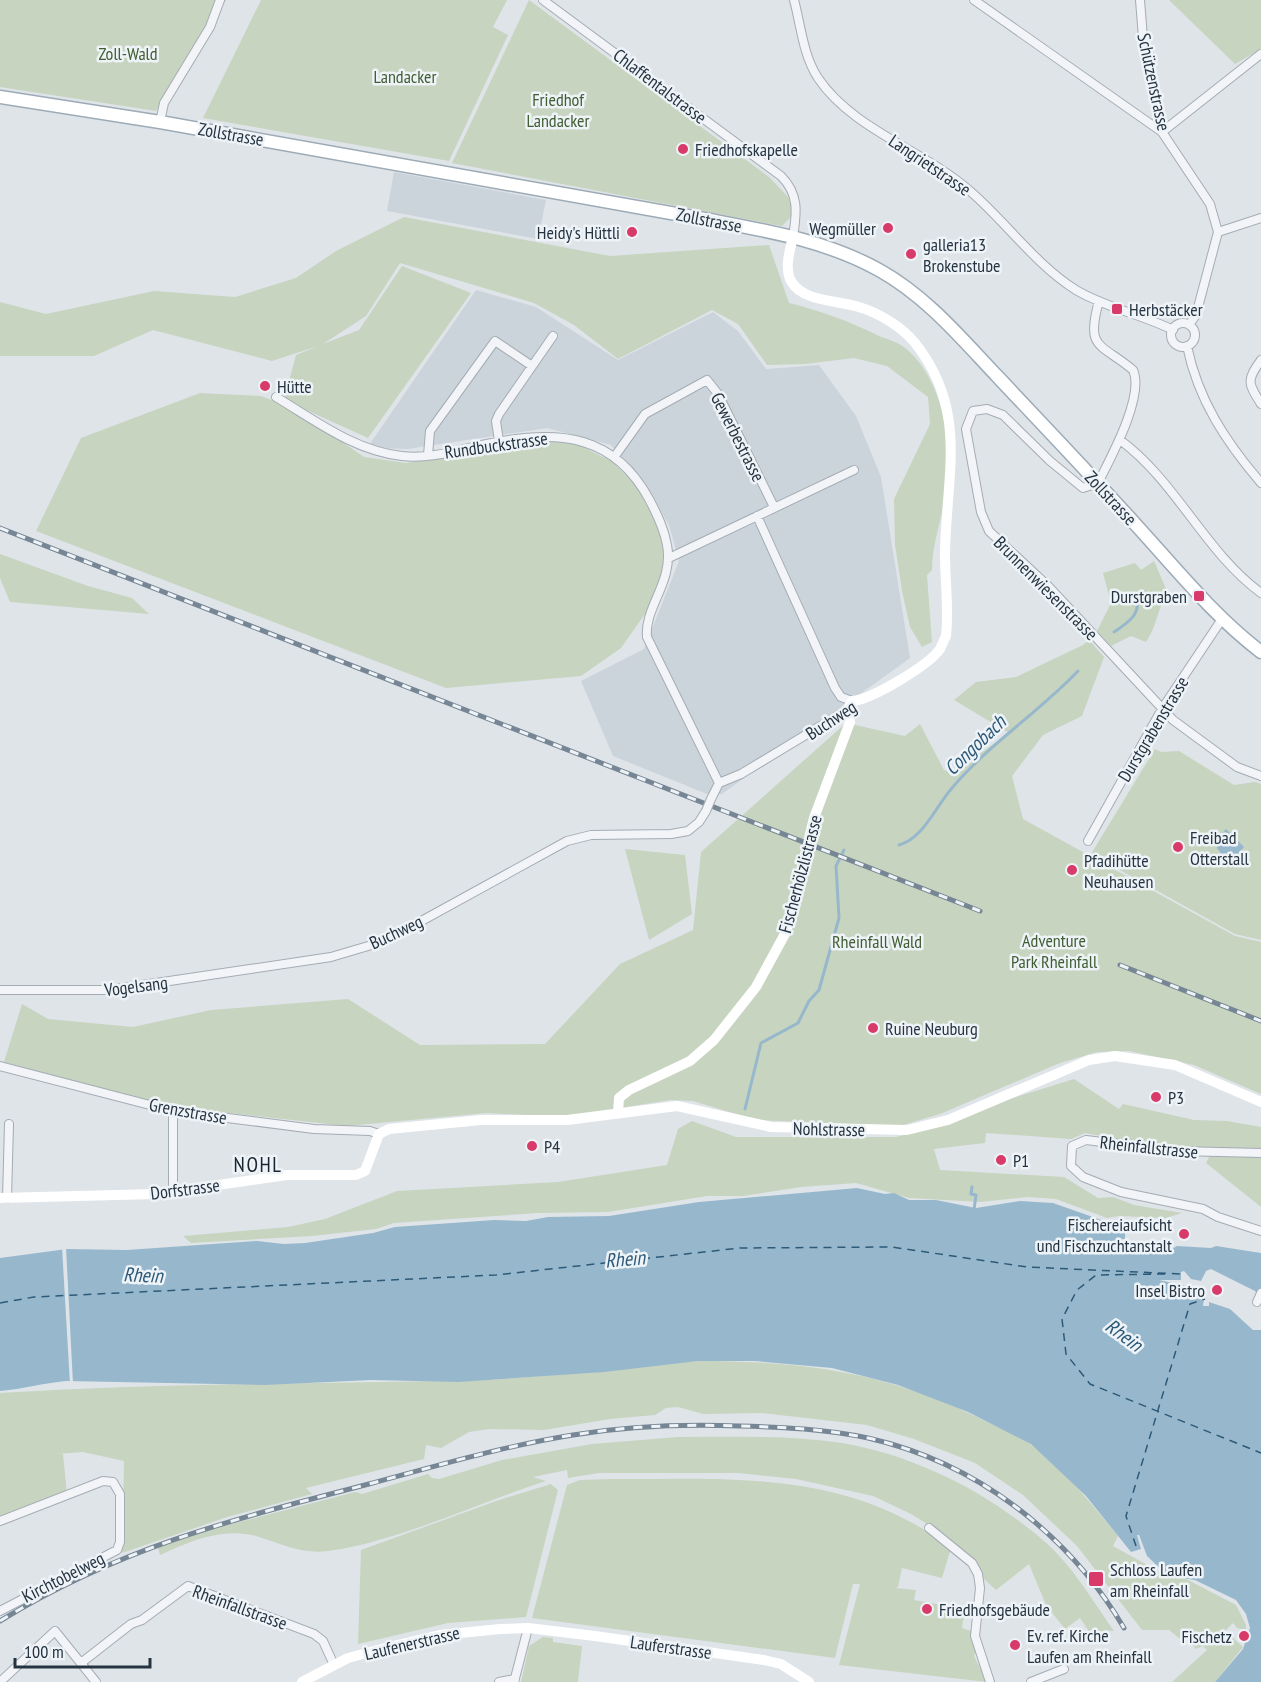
<svg xmlns="http://www.w3.org/2000/svg" width="1261" height="1682" font-family="'PT Sans Narrow',sans-serif">
	<style>
		.built { fill: #ccd4db }
		.green { fill: #c7d4bf }
		.water { fill: #97b8cc }
		.pier { fill: #dfe4e9 }
		.lines { fill: none; stroke-linecap: round; stroke-linejoin: round }
		.stream { stroke: #97b8cc; stroke-width: 3 }
		.ferry { stroke: #2d5a79; stroke-width: 1.5; stroke-dasharray: 8 6; stroke-linecap: butt }
		.street-casing { stroke: #a4acb4; stroke-width: 10 }
		.primary-casing { stroke: #9dabb6; stroke-width: 15 }
		.street { stroke: #f2f4f7; stroke-width: 8 }
		.secondary { stroke: #fff; stroke-width: 10 }
		.primary { stroke: #fff; stroke-width: 12 }
		.rail-casing { stroke: #778694; stroke-width: 5 }
		.rail { stroke: #eef3f7; stroke-width: 3; stroke-dasharray: 9; stroke-linecap: butt }
		.street-bridge-casing { stroke: #a4acb4; stroke-width: 10; stroke-linecap: butt }
		.street-bridge { stroke: #f2f4f7; stroke-width: 8 }
		.poi-dot { fill: #d83a69; stroke: #eef3f7; stroke-width: 2 }
		.labels { text-anchor: middle; dominant-baseline: central; stroke-width: 5; stroke-linejoin: round; paint-order: stroke }
		.park-label { font-size: 18px; fill: #415e33; stroke: #eef3f7 }
		.street-label { font-size: 18px; fill: #263442; stroke: #eef3f7 }
		.poi-label { font-size: 18px; fill: #263442; stroke: #eef3f7; text-anchor: start }
		.water-label { font-size: 20px; font-style: italic; fill: #2d5a79; stroke: #eef3f7 }
		.quarter-label { font-size: 21px; letter-spacing: 1.5px; fill: #192532; stroke: #eef3f7 }
	</style>
	<rect width="100%" height="100%" fill="#dfe4e9"/>
	<!-- built -->
	<path class="built" d="M394,172L546,200L538,239L387,211Z
		M476,290L536,307L618,360L713,312L738,331L766,369L819,365L856,416L881,477L910,658L722,794H707L613,756L581,681L644,649L679,561L669,525L641,477L611,445L547,428L408,449L367,448Z"/>
	<!-- green -->
	<path class="green" d="M0,0H226L156,111L0,87Z
		M261,0H507L493,27L508,35L449,161L203,118Z
		M529,0L769,177L792,201L791,217L782,226L452,163Z
		M1169,0H1261V49L1235,64Z
		M404,217L610,256L769,245L789,303C821,311 849,321 879,336C887,339 897,342 904,347C943,378 951,439 947,485C944,514 932,541 932,570L927,575L932,642L922,647L910,627L902,591L895,545L894,499L930,424L928,397L887,366L854,358L805,364L767,365L738,324L712,310L618,359L574,325L534,303L400,263L366,316L323,344L359,330L402,266L471,293L368,438L284,400L296,355L318,346L272,361L153,330L94,356H0V302L46,314L154,291L235,297L296,278L336,251Z
		M200,393L261,396L293,408L364,457L406,463L551,440L581,446L611,461L636,484L658,516L667,560L647,611L621,648L581,676L446,688L36,531L81,438Z
		M0,554L88,586L132,598L149,614L10,602L0,578Z
		M1154,561L1167,591C1158,608 1157,626 1146,642L1131,636L1111,646L1097,631L1111,603L1103,573L1135,563L1141,570Z
		M1089,640L1104,657L1082,716L1043,735L1012,776L1023,819L1235,936L1261,942V1094L1194,1065L1129,1051L1097,1052L1060,1063L940,1114L900,1126L756,1120L693,1101L670,1100L563,1117L487,1113L346,1126L192,1109L138,1099L4,1062L22,1004L48,1019L133,1027L211,1010L348,999L420,1045L545,1044L620,964L693,930L701,852L846,723L905,736L920,724L944,770L952,773L1009,733L954,700L976,682L1016,677L1083,645Z
		M1155,749L1161,752L1179,751L1234,785L1255,782L1261,784V940L1235,934L1091,854Z
		M625,849L685,855L692,914L649,940Z
		M1074,1079L1119,1109L1123,1104L1194,1120L1227,1121L1261,1127V1207L1206,1163L1213,1149L1151,1145L1085,1133L1071,1139L986,1133L985,1143L934,1149L940,1170L1064,1177L1098,1198L1113,1197L1134,1205L1182,1213L1166,1218L1119,1216L1107,1218L1056,1199L1028,1197L980,1202L909,1198L856,1183L801,1187L743,1196H707L608,1212L538,1213L394,1223L376,1229L312,1236L191,1243L183,1236L288,1227L325,1219L397,1191L558,1182L667,1165L678,1129L692,1121L736,1137H896L948,1124L1003,1101Z
		M698,1361C805,1361 888,1372 985,1421C1004,1430 1026,1438 1041,1452C1070,1477 1094,1507 1118,1536L1113,1546L1167,1576L1186,1579L1236,1605L1246,1625V1630L1237,1628L1233,1623L1225,1631L1243,1647L1215,1682H1172L1207,1650L1203,1646L1196,1649L1186,1637L1179,1638L1169,1630H1142L1077,1546L1023,1495L975,1463L914,1439L867,1425L761,1413L703,1414L678,1407L666,1408L655,1415L610,1419L544,1430L489,1429L469,1432L441,1448L426,1445L424,1459L306,1488L312,1494L227,1517L122,1553L124,1461L83,1452L56,1454H63L67,1494L0,1519V1393C160,1383 320,1384 481,1380C553,1377 625,1366 698,1361Z
		M678,1437C732,1437 788,1435 842,1443C917,1456 987,1492 1044,1541C1072,1565 1093,1601 1114,1631L1105,1630L1092,1636L1080,1618L1065,1629L1046,1605L1029,1564L996,1590L984,1579L980,1567L948,1537L911,1514L873,1496L796,1479L738,1473H599L568,1478L567,1470L533,1477L546,1481C478,1503 397,1542 328,1551C303,1555 280,1543 256,1536C222,1527 190,1541 160,1555L158,1547L220,1527L355,1492L362,1494L428,1474L432,1478L439,1479L502,1460L592,1444Z
		M612,1479C734,1479 849,1470 951,1548L942,1578L902,1568L898,1587L895,1588L916,1590L914,1600L965,1609L962,1628L971,1631L976,1652L974,1656L987,1682L839,1665L860,1584H853L835,1658L532,1618L567,1485L580,1480Z
		M551,1484L558,1490L526,1617L448,1623L358,1644L361,1550L499,1500Z
		M543,1637L553,1638V1642L582,1646L578,1682H521L529,1646Z"/>
	<!-- water -->
	<path class="water" d="M1226,829L1244,847L1238,854L1242,861L1232,868L1217,848L1218,838Z
		M857,1188L885,1194L894,1193L909,1200H936L976,1208L1020,1201L1053,1203L1107,1222L1117,1220L1125,1230V1239L1116,1240L1115,1244L1127,1248L1170,1250L1177,1246L1211,1248L1216,1246L1261,1253V1298L1255,1291L1211,1269L1206,1271L1201,1281L1191,1279L1184,1271L1181,1272V1280H1159L1187,1286L1190,1300L1204,1297L1203,1306H1209V1302L1230,1309L1253,1330H1261V1682H1215L1243,1649L1250,1628L1246,1614L1236,1600L1195,1580L1168,1576L1147,1556L1139,1535H1137L1141,1549L1131,1552L1086,1496L1031,1444L968,1412L898,1385L832,1368L755,1361H698L604,1372L459,1382L371,1380L264,1385L66,1381C43,1383 23,1389 0,1391V1258L67,1249L127,1250L257,1241L284,1244L305,1243L373,1233L395,1227L494,1220L526,1221L548,1217L609,1216L699,1202Z"/>
	<!-- pier -->
	<path class="pier" d="M66,1247L73,1384H70L62,1247Z"/>
	<g class="lines">
		<!-- stream -->
		<path class="stream" d="M1114,632C1127,623 1140,616 1137,599
			M899,845C923,839 936,806 952,788C989,744 1038,713 1078,671
			M745,1109L761,1043L798,1023L809,1001L819,990L839,918L836,866L844,850
			M972,1187L971,1194L976,1195L974,1210"/>
		<!-- ferry -->
		<path class="ferry" d="M1165,1274L1096,1275L1077,1290L1062,1319L1066,1354L1090,1384L1261,1453
			M0,1303L34,1297L496,1275L740,1248L892,1247L1027,1267L1181,1274
			M1136,1546L1126,1516L1190,1304L1205,1299"/>
		<!-- street casing -->
		<g class="street-casing">
			<path id="street" d="M543,0L781,176C799,194 797,212 793,237
				M794,0C801,26 803,55 818,78C852,129 925,151 970,191C1006,222 1035,264 1076,290C1106,308 1141,314 1173,330
				M974,0L1162,132
				M1140,0L1143,38L1162,132L1210,204L1218,232L1196,315L1189,325
				M160,122L164,103L210,27L220,0
				M1162,132L1261,54
				M1218,232L1261,218
				M1099,301C1085,350 1101,343 1133,370C1145,396 1110,459 1098,483L1083,488L1050,461L1003,415L987,409L973,411L966,429L981,512L989,531L1049,587L1173,720L1237,767L1261,776
				M1171 335a12 12 0 1 1 24 0a12 12 0 1 1-24 0Z
				M1187,346C1198,400 1226,442 1261,483
				M1261,360C1246,381 1248,383 1261,404
				M276,397C316,421 355,451 402,456C432,460 467,447 497,442C561,430 615,436 649,499C657,514 664,528 667,545C674,582 644,607 647,637L719,783
				M1120,440C1176,481 1205,552 1261,593
				M499,441L496,421L499,414L553,336
				M428,455L430,431L495,341L532,366
				M615,456L645,414L707,380L718,394L774,507
				M757,516L835,688L841,697L852,701
				M669,558L854,470
				M711,799L719,783L741,774L847,710
				M1088,841L1162,709L1222,619
				M0,990H109L331,957L385,941L567,841L591,835L671,834L688,831L699,822L706,811
				M0,1066L173,1111L314,1129L370,1131L379,1134
				M1261,1153L1178,1151L1086,1140L1072,1146L1071,1166L1083,1177L1121,1192L1203,1209L1218,1217L1261,1231
				M173,1193V1111
				M7,1198L9,1124
				M1257,1302L1261,1293
				M0,1521L103,1481L113,1482L120,1494V1542L117,1550L0,1611
				M929,1528L972,1563L978,1574L980,1588L975,1636L990,1682
				M81,1663L131,1624L142,1620L188,1586L314,1634L323,1641L334,1665
				M0,1682L55,1631L96,1682
				M499,1682L515,1679
				M514,1682L528,1628
				M1031,1682L1064,1669"/>
		</g>
		<!-- primary casing -->
		<g class="primary-casing">
			<path id="primary" d="M0,97L160,122L710,220C768,231 827,241 879,270C926,296 961,338 997,376C1044,426 1091,475 1137,526C1177,570 1214,616 1261,652"/>
		</g>
		<!-- street -->
		<use href="#street" class="street"/>
		<!-- secondary -->
		<path class="secondary" d="M618,1112L619,1098L629,1090L690,1061L714,1040L756,987L786,932L814,818L850,722L847,710L852,701C871,700 929,665 940,649C942,645 944,640 946,636C949,608 945,581 945,554C946,475 969,411 915,343C903,328 881,314 862,308C842,300 803,303 791,281C784,268 790,250 793,237
			M0,1198L155,1194L287,1175H356L365,1171L379,1134L389,1129L481,1120H567L677,1106L771,1127L907,1130L948,1120L1089,1060L1115,1056L1175,1065L1261,1102
			M302,1682L348,1658L389,1647L440,1635L500,1629L528,1628L595,1636L764,1660L781,1664L809,1682"/>
		<!-- primary -->
		<use href="#primary" class="primary"/>
		<!-- rail casing -->
		<g class="rail-casing">
			<path id="rail" d="M0,528L980,911
				M1120,965L1261,1021
				M0,1621C121,1547 234,1519 369,1484C436,1466 504,1446 573,1435C628,1426 683,1424 739,1426C782,1427 826,1429 868,1438C975,1462 1068,1533 1124,1628"/>
		</g>
		<!-- rail -->
		<use href="#rail" class="rail"/>
		<!-- street-bridge casing -->
		<g class="street-bridge-casing">
			<path id="street-bridge" d="M706,811L711,799"/>
		</g>
		<!-- street-bridge -->
		<use href="#street-bridge" class="street-bridge"/>
	</g>
	<!-- markers -->
	<g class="poi-dot">
		<circle cx="683" cy="149" r="6"/>
		<circle cx="888" cy="228" r="6"/>
		<circle cx="632" cy="232" r="6"/>
		<circle cx="911" cy="254" r="6"/>
		<rect x="1111" y="303" width="12" height="12" rx="3"/>
		<circle cx="265" cy="386" r="6"/>
		<rect x="1193" y="590" width="12" height="12" rx="3"/>
		<circle cx="1178" cy="847" r="6"/>
		<circle cx="1072" cy="870" r="6"/>
		<circle cx="873" cy="1028" r="6"/>
		<circle cx="1156" cy="1097" r="6"/>
		<circle cx="532" cy="1146" r="6"/>
		<circle cx="1001" cy="1160" r="6"/>
		<circle cx="1184" cy="1234" r="6"/>
		<circle cx="1217" cy="1290" r="6"/>
		<rect x="1088" y="1571" width="16" height="16" rx="3"/>
		<circle cx="927" cy="1609" r="6"/>
		<circle cx="1244" cy="1636" r="6"/>
		<circle cx="1015" cy="1645" r="6"/>
	</g>
	<g class="labels">
		<!-- park labels -->
		<g class="park-label">
			<text x="128" y="53">Zoll-Wald</text>
			<text x="405" y="76">Landacker</text>
			<text x="558" y="99">Friedhof<tspan x="558" dy="21">Landacker</tspan></text>
			<text x="1054" y="940">Adventure<tspan x="1054" dy="21">Park Rheinfall</tspan></text>
			<text x="877" y="941">Rheinfall Wald</text>
		</g>
		<!-- street labels -->
		<g class="street-label">
			<text transform="translate(1154 82) rotate(78)">Schützenstrasse</text>
			<text transform="translate(660 86) rotate(37)">Chlaffentalstrasse</text>
			<text transform="translate(231 134) rotate(10)">Zollstrasse</text>
			<text transform="translate(930 165) rotate(34)">Langrietstrasse</text>
			<text transform="translate(709 220) rotate(11)">Zollstrasse</text>
			<text transform="translate(738 437) rotate(63)">Gewerbestrasse</text>
			<text transform="translate(496 445) rotate(-8)">Rundbuckstrasse</text>
			<text transform="translate(1111 498) rotate(47)">Zollstrasse</text>
			<text transform="translate(1046 588) rotate(45)">Brunnenwiesenstrasse</text>
			<text transform="translate(831 720) rotate(-33)">Buchweg</text>
			<text transform="translate(1153 729) rotate(-59)">Durstgrabenstrasse</text>
			<text transform="translate(800 874) rotate(-75)">Fischerhölzlistrasse</text>
			<text transform="translate(396 932) rotate(-25)">Buchweg</text>
			<text transform="translate(136 986) rotate(-7)">Vogelsang</text>
			<text transform="translate(188 1111) rotate(10)">Grenzstrasse</text>
			<text transform="translate(829 1129) rotate(1)">Nohlstrasse</text>
			<text transform="translate(1149 1147) rotate(6)">Rheinfallstrasse</text>
			<text transform="translate(185 1189) rotate(-7)">Dorfstrasse</text>
			<text transform="translate(63 1577) rotate(-27)">Kirchtobelweg</text>
			<text transform="translate(240 1607) rotate(20)">Rheinfallstrasse</text>
			<text transform="translate(412 1643) rotate(-13)">Laufenerstrasse</text>
			<text transform="translate(671 1647) rotate(8)">Lauferstrasse</text>
		</g>
		<!-- poi labels -->
		<g class="poi-label">
			<text x="695" y="149">Friedhofskapelle</text>
			<text x="876" y="228" text-anchor="end">Wegmüller</text>
			<text x="620" y="232" text-anchor="end">Heidy's Hüttli</text>
			<text x="923" y="244">galleria13<tspan x="923" dy="21">Brokenstube</tspan></text>
			<text x="1129" y="309">Herbstäcker</text>
			<text x="277" y="386">Hütte</text>
			<text x="1187" y="596" text-anchor="end">Durstgraben</text>
			<text x="1190" y="837">Freibad<tspan x="1190" dy="21">Otterstall</tspan></text>
			<text x="1084" y="860">Pfadihütte<tspan x="1084" dy="21">Neuhausen</tspan></text>
			<text x="885" y="1028">Ruine Neuburg</text>
			<text x="1168" y="1097">P3</text>
			<text x="544" y="1146">P4</text>
			<text x="1013" y="1160">P1</text>
			<text x="1172" y="1224" text-anchor="end">Fischereiaufsicht<tspan x="1172" dy="21">und Fischzuchtanstalt</tspan></text>
			<text x="1205" y="1290" text-anchor="end">Insel Bistro</text>
			<text x="1110" y="1569">Schloss Laufen<tspan x="1110" dy="21">am Rheinfall</tspan></text>
			<text x="939" y="1609">Friedhofsgebäude</text>
			<text x="1027" y="1635">Ev. ref. Kirche<tspan x="1027" dy="21">Laufen am Rheinfall</tspan></text>
			<text x="1232" y="1636" text-anchor="end">Fischetz</text>
		</g>
		<!-- water labels -->
		<g class="water-label">
			<text transform="translate(975 745) rotate(-44)">Congobach</text>
			<text transform="translate(625 1259) rotate(-5)">Rhein</text>
			<text transform="translate(143 1275) rotate(2)">Rhein</text>
			<text transform="translate(1124 1335) rotate(36)">Rhein</text>
		</g>
		<!-- quarter labels -->
		<g class="quarter-label">
			<text x="258" y="1164">NOHL</text>
		</g>
	</g>
	<!-- scale -->
	<path d="M15 1658v9h135v-9" fill="none" stroke="#263442" stroke-width="3"/>
	<text x="24" y="1658" font-size="18" fill="#263442" stroke="#eef3f7" stroke-width="4.5" paint-order="stroke">100 m</text>
</svg>
